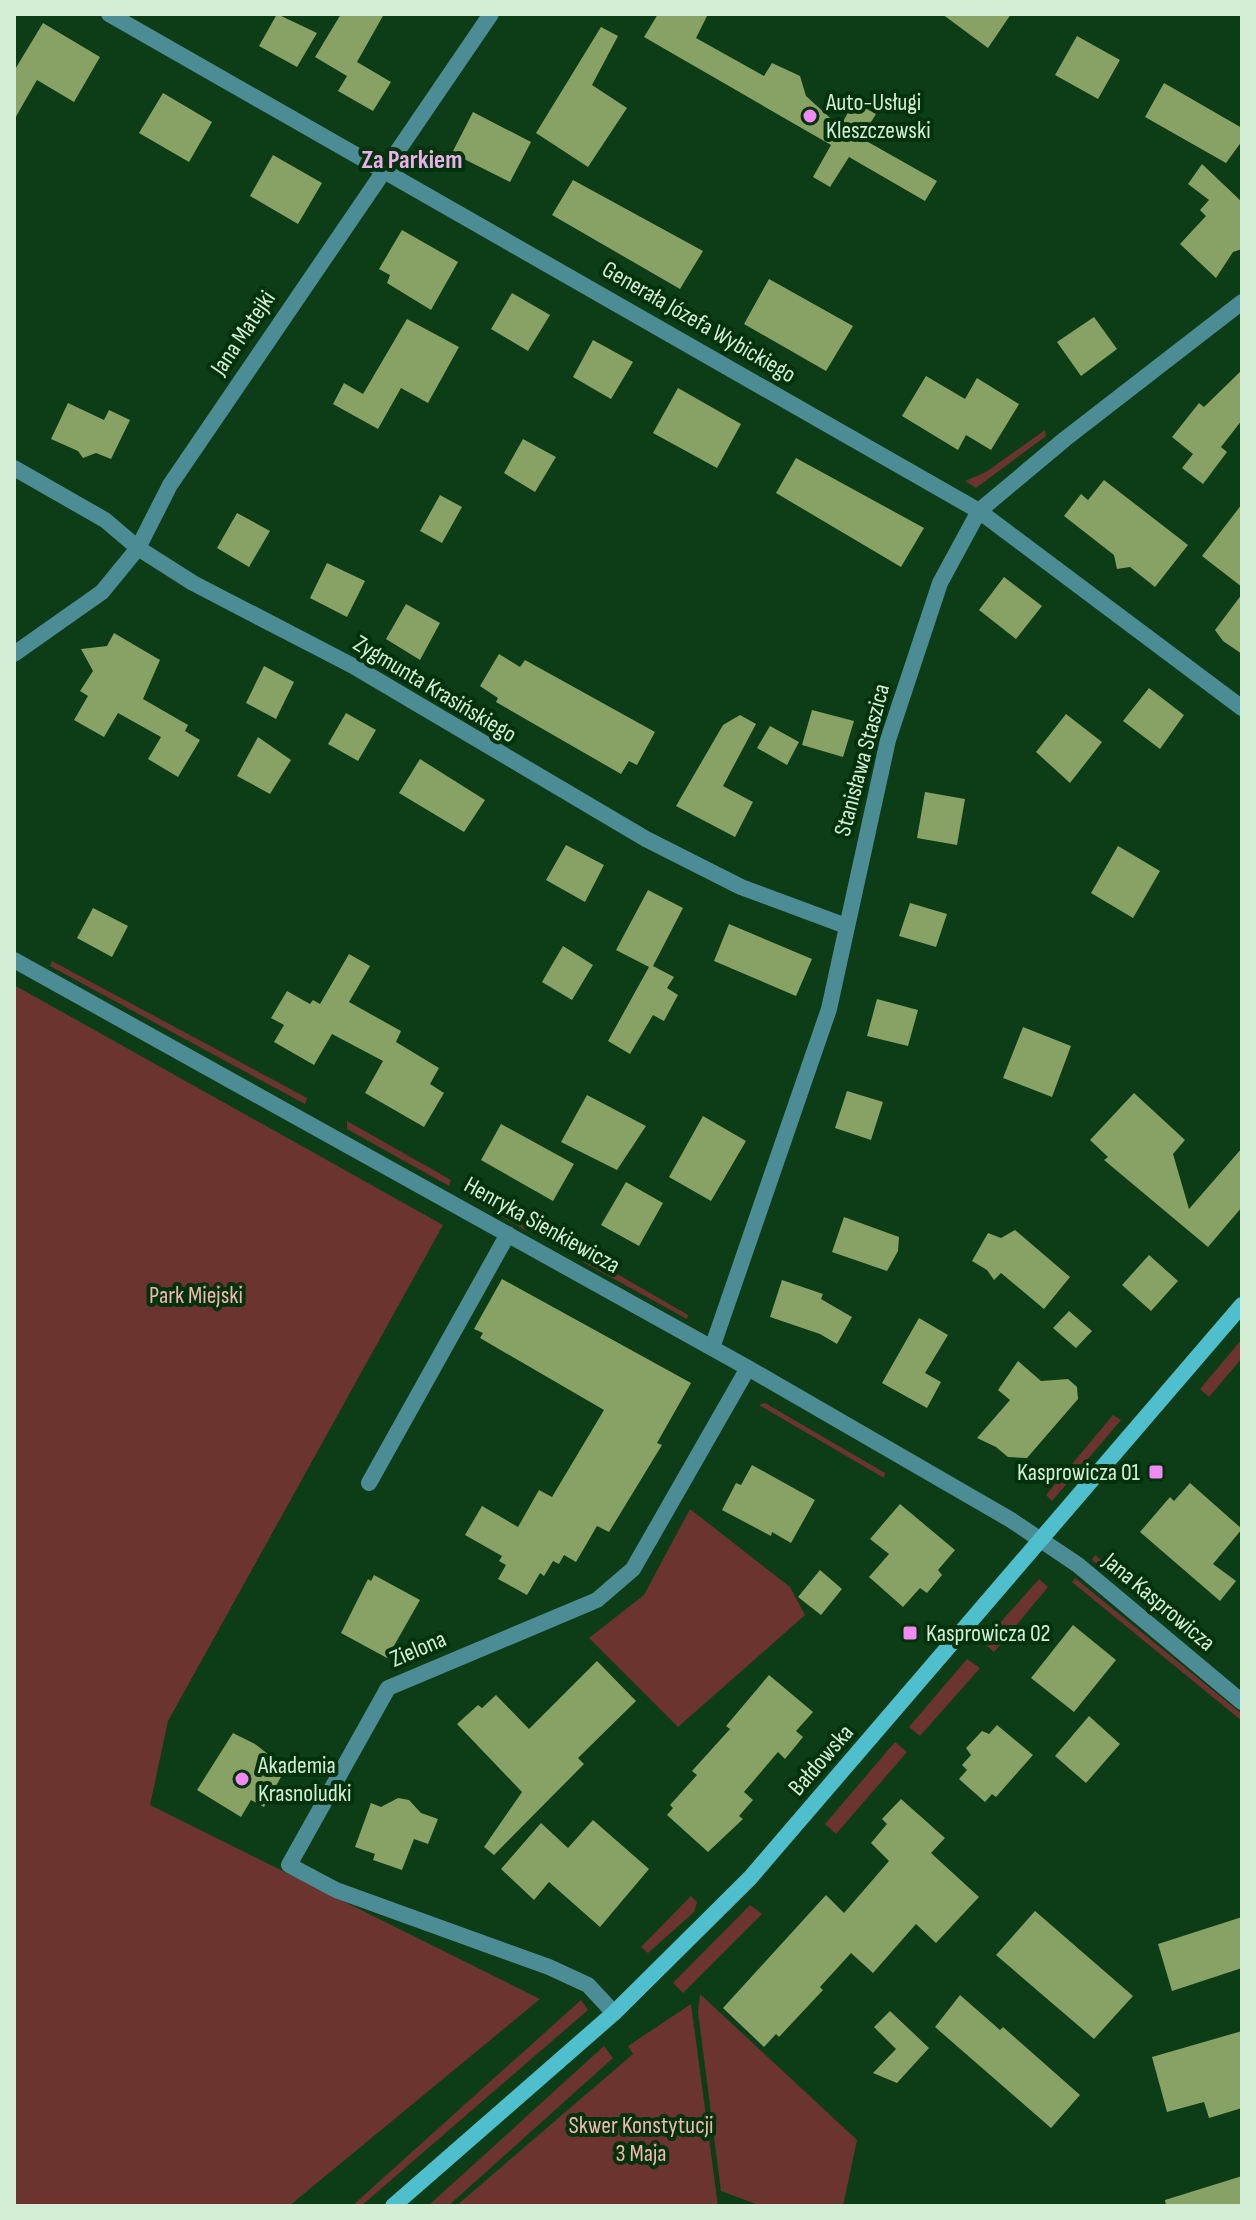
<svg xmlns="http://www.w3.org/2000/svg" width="1256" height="2220" font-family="'Sofia Sans Condensed',sans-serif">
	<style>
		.green { fill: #6b342f }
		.building { fill: #88a164 }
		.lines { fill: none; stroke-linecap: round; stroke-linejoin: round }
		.street { stroke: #4b8c95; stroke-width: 16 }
		.secondary { stroke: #4fbecd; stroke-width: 16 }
		.poi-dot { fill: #f28af3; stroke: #00320c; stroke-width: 3 }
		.labels { text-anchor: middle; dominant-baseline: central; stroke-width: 8; stroke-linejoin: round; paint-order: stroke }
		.poi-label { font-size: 24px; fill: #d4eed6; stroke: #00320c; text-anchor: start }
		.street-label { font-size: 24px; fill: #d4eed6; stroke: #00320c }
		.park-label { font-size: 24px; fill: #f4b7b0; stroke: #00320c }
		.neighbourhood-label { font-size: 26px; font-weight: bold; fill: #eab0e9; stroke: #00320c }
	</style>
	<rect width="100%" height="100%" fill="#0d3d17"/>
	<!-- green -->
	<path class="green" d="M1045,430L1046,436L976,488L965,481L986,472Z
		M52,961L307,1098L305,1104L50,966Z
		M14,985L443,1225L168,1721L150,1805L540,1999L289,2206H14Z
		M347,1121L451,1180L449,1186L347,1129Z
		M465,1188L531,1226L527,1231L463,1194Z
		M586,1256L688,1315L687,1319L583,1262Z
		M1242,1339V1358L1209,1397L1200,1389Z
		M765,1403L885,1473L884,1478L759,1405Z
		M1113,1415L1121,1420L1052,1501L1046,1495Z
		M690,1509L790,1587L805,1615L678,1727L589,1638L644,1595Z
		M1095,1555L1178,1624V1631L1092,1560Z
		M1075,1578L1242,1714V1721L1072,1582Z
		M1039,1579L1048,1587L994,1652L983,1642Z
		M967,1659L980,1668L920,1736L909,1727Z
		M895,1742L907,1752L836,1834L825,1824Z
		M691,1896L697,1902L694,1912L648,1953L641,1947Z
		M750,1905L762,1914L683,1993L673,1983Z
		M700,1994L857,2140L843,2206H761L721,2191L698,2012Z
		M581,2000L588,2010L361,2206H352Z
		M691,2004L718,2206H456L633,2054L628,2046Z
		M604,2046L613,2058L448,2206H428Z"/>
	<!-- building -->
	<path class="building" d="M277,14L317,33L297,67L259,46Z
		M341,14H384L357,62L391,82L373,111L338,91L347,76L315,57Z
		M658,14H708L696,38L764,76L772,63L800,76L806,96L840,127L854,102L876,114L861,138L937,181L925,201L849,157L830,187L813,177L831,145L644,37Z
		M942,14H1011L988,48Z
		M43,23L100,57L74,102L37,80L14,120V71Z
		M601,27L618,36L592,85L627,108L588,167L536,133Z
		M1077,36L1120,60L1098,99L1055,75Z
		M1164,83L1242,128V141L1226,163L1145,117Z
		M163,93L212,122L189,162L139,133Z
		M473,112L531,142L510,182L452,153Z
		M273,155L322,183L298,224L250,196Z
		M1202,164L1242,202V249L1233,252L1216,278L1180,244L1206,216L1200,210L1209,200L1188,184Z
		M573,180L703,251L680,289L552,215Z
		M402,230L458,262L431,310L387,283L390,275L379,269Z
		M769,279L853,326L826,371L744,324Z
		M512,293L550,315L528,351L491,329Z
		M1094,317L1117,349L1081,376L1057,342Z
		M407,319L459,347L428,403L401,388L378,429L333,404L344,383L363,394Z
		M593,340L633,362L611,399L573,377Z
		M1242,370V420L1221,447L1227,452L1203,484L1182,468L1193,454L1172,437L1199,403L1204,407Z
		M926,376L965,399L977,378L1019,404L991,450L966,435L958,450L902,416Z
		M678,388L741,424L717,468L653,433Z
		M68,403L104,420L109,410L130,420L111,459L96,453L83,458L78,451L51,439Z
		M523,439L556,457L535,492L504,473Z
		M796,458L924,528L901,567L776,493Z
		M1104,480L1188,545L1155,587L1130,567L1117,569L1114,555L1064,516L1081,494L1088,500Z
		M440,495L462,507L442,543L420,531Z
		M1242,504V587L1202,556Z
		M237,513L270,531L249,567L217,548Z
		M327,563L365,581L347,617L310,598Z
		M1004,577L1042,606L1016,639L979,610Z
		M1242,594V654L1223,641L1215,630Z
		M406,604L440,623L420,660L386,639Z
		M114,633L160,660L143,699L188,725L185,731L200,740L178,777L148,759L161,737L118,713L104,737L74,720L88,696L80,691L93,671L81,649L107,646Z
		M499,654L520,667L525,660L655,732L637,765L629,761L621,774L496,702L498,698L480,686Z
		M264,666L294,682L276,719L246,703Z
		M1149,688L1184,715L1160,749L1123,721Z
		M812,710L854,721L843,757L802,745Z
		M346,713L376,730L358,761L328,744Z
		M1066,714L1102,742L1070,783L1036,752Z
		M740,715L756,724L723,786L753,802L735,837L676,806L723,725Z
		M770,726L799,742L787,765L757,748Z
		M258,737L291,760L270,794L237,776Z
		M420,759L485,800L464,832L399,793Z
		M925,792L965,799L957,845L917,838Z
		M566,845L604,865L585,902L546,880Z
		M1118,846L1160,871L1133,918L1091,893Z
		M648,890L683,908L653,966L674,977L667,988L678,995L664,1021L653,1015L630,1054L608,1041L649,967L616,950Z
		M910,903L947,914L936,947L899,936Z
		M93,908L128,926L112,957L77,938Z
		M729,924L812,959L796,996L714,961Z
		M563,946L593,965L572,1000L542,982Z
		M349,954L370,966L349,1002L401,1031L396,1042L439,1068L430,1084L444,1093L424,1127L365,1093L383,1061L332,1034L314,1065L274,1042L284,1025L271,1018L287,991L310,1004L313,1000L320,1004Z
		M877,999L918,1010L908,1046L867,1036Z
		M1023,1027L1071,1046L1052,1097L1003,1078Z
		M847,1091L883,1102L871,1140L835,1128Z
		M1134,1093L1185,1140L1173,1154L1189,1209L1242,1148V1207L1208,1247L1104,1160L1108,1157L1090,1140Z
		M587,1095L646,1126L617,1170L561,1142Z
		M703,1116L746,1141L711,1201L669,1177Z
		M501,1124L574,1164L553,1201L481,1160Z
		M626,1182L663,1203L639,1246L601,1225Z
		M844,1217L899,1237L898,1251L887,1271L832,1252Z
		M1015,1230L1070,1277L1044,1309L1001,1273L994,1280L987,1270L972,1261L988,1233L1001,1238Z
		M1149,1255L1178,1281L1151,1311L1122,1285Z
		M502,1279L691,1383L657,1443L662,1445L609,1532L597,1526L576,1562L564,1555L559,1564L553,1561L544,1576L540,1573L527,1595L498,1579L506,1565L499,1561L502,1556L465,1535L482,1506L518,1527L539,1490L552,1497L604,1410L480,1338L483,1333L474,1329Z
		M782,1280L823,1294L821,1299L852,1317L837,1344L820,1334L770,1317Z
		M1069,1311L1092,1331L1076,1348L1053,1328Z
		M919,1318L948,1335L925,1373L941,1382L927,1408L882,1383Z
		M1018,1361L1041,1381L1068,1379L1077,1387L1078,1399L1027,1458L1008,1457L996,1447L977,1438L1010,1400L998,1390Z
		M752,1465L815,1500L791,1543L772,1532L771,1536L722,1510L736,1483L741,1485Z
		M1190,1483L1242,1529L1213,1564L1236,1581L1220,1601L1140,1532L1170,1497L1174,1501Z
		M900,1504L955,1550L938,1570L942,1575L927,1593L920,1588L903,1607L869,1577L889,1554L870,1539Z
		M820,1570L842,1589L821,1615L798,1597Z
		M374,1575L420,1600L387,1658L341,1633L368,1579L371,1581Z
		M1073,1625L1116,1660L1074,1712L1031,1678Z
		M597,1661L636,1701L578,1758L584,1764L494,1855L484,1847L522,1792L457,1724L478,1705L482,1708L496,1695L529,1729Z
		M769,1675L813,1712L796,1731L803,1737L785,1759L778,1752L744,1792L753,1800L739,1816L743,1819L708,1852L667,1815L673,1808L670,1805L697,1775L692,1771L730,1729L726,1726Z
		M1089,1716L1120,1744L1086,1783L1055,1756Z
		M997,1725L1033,1755L996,1797L992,1794L985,1802L959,1779L967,1770L962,1765L971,1755L966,1748L982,1731L989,1734Z
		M233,1733L255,1744L286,1768L264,1807L251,1800L241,1817L197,1790Z
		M398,1798L409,1800L421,1813L438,1819L428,1844L414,1839L402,1870L373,1860L375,1854L355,1847L371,1803L381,1807Z
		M901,1799L945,1838L931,1853L979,1897L936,1943L916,1924L873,1973L851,1953L820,1987L823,1990L779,2037L776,2034L764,2047L723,2008L826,1895L844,1913L889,1861L871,1843L887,1824L882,1819Z
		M593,1820L649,1869L600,1927L549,1882L534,1900L501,1869L541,1823L568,1848Z
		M1035,1911L1133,1996L1094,2039L996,1955Z
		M1242,1917V1968L1172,1991L1158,1944Z
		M960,1995L1000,2030L1003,2027L1080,2095L1051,2128L935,2027Z
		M890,2011L929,2048L897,2083L873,2073L896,2049L874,2027Z
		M1242,2031V2108L1209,2118L1204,2102L1167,2112L1152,2057Z
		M1242,2176V2206H1166L1165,2200Z"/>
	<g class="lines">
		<!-- street -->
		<path class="street" d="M109,14L979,511L1242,708
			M14,468L105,520L138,548L193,583L355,667L646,839L741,887L846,926
			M14,654L102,592L138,548L170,485L491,14
			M14,960L748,1368L1011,1520L1078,1565L1242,1702
			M712,1348L829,1009L888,740L940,583L979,511L1065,439L1242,302
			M369,1483L508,1234
			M614,2013L588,1985L549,1967L336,1890L289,1865L388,1688L597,1600L633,1569L748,1368"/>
		<!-- secondary -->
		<path class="secondary" d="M393,2206L614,2013L750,1878L1242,1305"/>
	</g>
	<!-- markers -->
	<g class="poi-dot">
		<circle cx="810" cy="116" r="8"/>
		<rect x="1148" y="1464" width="16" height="16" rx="4"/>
		<rect x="902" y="1625" width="16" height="16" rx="4"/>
		<circle cx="242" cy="1779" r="8"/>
	</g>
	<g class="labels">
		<!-- poi labels -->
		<g class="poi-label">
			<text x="826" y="102">Auto-Usługi<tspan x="826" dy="28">Kleszczewski</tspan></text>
			<text x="1140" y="1472" text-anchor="end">Kasprowicza 01</text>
			<text x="926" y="1633">Kasprowicza 02</text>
			<text x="258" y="1765">Akademia<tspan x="258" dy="28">Krasnoludki</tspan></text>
		</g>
		<!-- street labels -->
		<g class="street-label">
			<text transform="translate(699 322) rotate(30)">Generała Józefa Wybickiego</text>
			<text transform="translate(243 333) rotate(-56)">Jana Matejki</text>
			<text transform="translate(435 689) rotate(31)">Zygmunta Krasińskiego</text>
			<text transform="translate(862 760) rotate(-75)">Stanisława Staszica</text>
			<text transform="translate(542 1225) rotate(29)">Henryka Sienkiewicza</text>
			<text transform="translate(1159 1602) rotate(40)">Jana Kasprowicza</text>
			<text transform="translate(418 1649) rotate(-23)">Zielona</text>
			<text transform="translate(821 1760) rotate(-49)">Bałdowska</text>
		</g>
		<!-- park labels -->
		<g class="park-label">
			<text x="196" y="1295">Park Miejski</text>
			<text x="641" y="2125">Skwer Konstytucji<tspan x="641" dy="28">3 Maja</tspan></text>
		</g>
		<!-- neighbourhood labels -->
		<g class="neighbourhood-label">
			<text x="412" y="160">Za Parkiem</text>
		</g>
	</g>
	<!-- border -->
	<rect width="1256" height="2220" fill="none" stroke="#d4eed6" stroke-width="32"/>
</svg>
